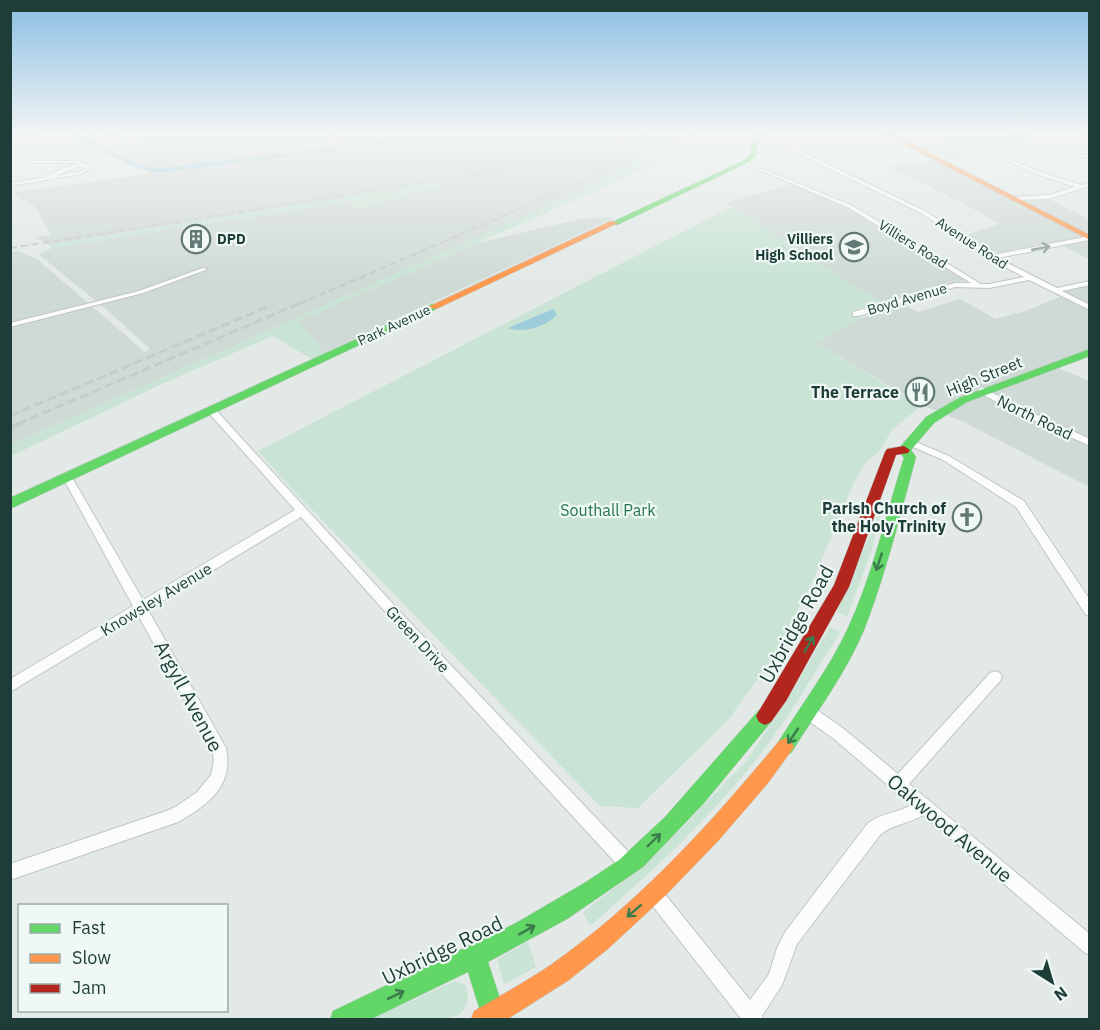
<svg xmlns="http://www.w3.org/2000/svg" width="1100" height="1030" font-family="'IBM Plex Sans',sans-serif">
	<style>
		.built { fill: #cfdad6 }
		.green { fill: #c9e4d4 }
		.water { fill: #9eccdb }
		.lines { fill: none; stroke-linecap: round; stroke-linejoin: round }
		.canal { fill: #9eccdb; fill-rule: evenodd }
		.street-casing { stroke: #bfc6c3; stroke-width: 2 }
		.fast-casing { stroke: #bdc6c3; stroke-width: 1 }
		.slow-casing { stroke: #bdc6c3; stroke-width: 1 }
		.jam-casing { stroke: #bdc6c3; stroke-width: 1 }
		.street { fill: #fbfcfb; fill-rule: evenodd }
		.fast { fill: #63d668; fill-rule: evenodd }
		.slow { fill: #ff974d; fill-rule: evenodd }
		.jam { fill: #b3261e; fill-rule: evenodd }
		.rail-far3 { stroke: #c6cac9; stroke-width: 1.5; stroke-dasharray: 5 3; stroke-linecap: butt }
		.rail-far2 { stroke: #c6cac9; stroke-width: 2; stroke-dasharray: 7 4; stroke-linecap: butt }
		.rail-far1 { stroke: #c6cac9; stroke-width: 3; stroke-dasharray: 9 4.5; stroke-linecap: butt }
		.rail { stroke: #c6cac9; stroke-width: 4; stroke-dasharray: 12 6; stroke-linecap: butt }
		.oneway { stroke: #8c9c9a }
		.oneway2 { stroke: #3a7a4b }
		.labels { text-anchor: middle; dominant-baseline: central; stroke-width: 4.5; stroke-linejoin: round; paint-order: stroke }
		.far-poi-label { font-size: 14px; font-weight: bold; fill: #1e3d38; stroke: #eff8f5; text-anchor: start }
		.far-street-label { font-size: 14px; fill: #1e3d38; stroke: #eff8f5 }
		.street-label { font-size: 16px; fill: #1e3d38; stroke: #eff8f5 }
		.poi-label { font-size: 16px; font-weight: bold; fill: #1e3d38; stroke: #eff8f5; text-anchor: end }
		.park-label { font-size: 16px; fill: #25774e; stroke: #eff8f5 }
		.near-street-label { font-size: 20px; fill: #1e3d38; stroke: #eff8f5 }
	</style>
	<rect width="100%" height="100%" fill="#e2e9e6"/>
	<!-- built -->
	<path class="built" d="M164,135H696L637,158L577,193L11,445V252L19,251L37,259L145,352L150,349L106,309L38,254L52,248L352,201L357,209L468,178L49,245L36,237L51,235L35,206L11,193L149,174L145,167L132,163L99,144Z
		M957,135H1014L1044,144L947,159L915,144Z
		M940,160L1014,200L1047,198L1089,219V259L1063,246L1049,243L998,253L991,251L966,235L1000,224L957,200L887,167Z
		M794,184L860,213L967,281L951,282L880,302L725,203Z
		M615,217L324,353L298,321L478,243L580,219Z
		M1089,282V354L1058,368L1089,381V487L962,421L924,406L816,343L862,318L902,304L918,312L960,299L996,319L1028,310L1063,296L1054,291Z"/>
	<!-- green -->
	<path class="green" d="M637,158L655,165L299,321L324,353L312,359L273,336L164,383L11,456V445L577,193Z
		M478,176L357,209L352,201L52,248L49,245Z
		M731,207L880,302L852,311L862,318L816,343L921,406L892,430L879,452L866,462L855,480L814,578L769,664L728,720L638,808L600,806L291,488L258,451Z
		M882,507L871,552L847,617L837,612Z
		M830,627L840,632C812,677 785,724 752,765C704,824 647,876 590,926L583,912L646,864L747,760L788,698Z
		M528,942L536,967L504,984L497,959Z
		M455,981L466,985C468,995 470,1004 462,1012C448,1026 390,1019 369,1020Z"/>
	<!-- water -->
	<path class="water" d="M553,309L557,315C546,326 523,334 508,328Z"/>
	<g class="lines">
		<!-- canal -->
		<path class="canal" d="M72,135H79L134,163L157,169L394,140L397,142L157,173L130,165Z"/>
		<!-- street casing -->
		<g class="street-casing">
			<path id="street" d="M10,135H19L10,137Z
				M31,135H35L31,140L29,139Z
				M90,135H95L100,138L118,135L99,140Z
				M327,135H331L340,147H336Z
				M1016,135H1025L1018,137Z
				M1084,135H1090V137L1084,136Z
				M756,137L788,145L925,211L993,255L1090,236L1089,240L998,258L1057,288L1090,281V285L1062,291L1090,305V310L1029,280L989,288L955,287L859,316H853V312L955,283H971L849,208L743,163V161L853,206L981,284H989L1024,277L1001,265L921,213L784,147L754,139Z
				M15,147L17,149L10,151V148Z
				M991,152L1046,174L1081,185L1090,183V186L1048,199L1012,200L1014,197L1048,195L1075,187L1042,176L991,154Z
				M1078,154L1090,156V159L1076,156Z
				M10,158L18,159V160H10Z
				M29,161H79L81,162L79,163L87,164L93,168L80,174L10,186V183L43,178L66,167L79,163H27ZM79,166L87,168L79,172L55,176Z
				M203,268L208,269L143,293L10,327V323L139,291Z
				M982,387L1011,403L1090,439V446L1005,407L979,392L978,390Z
				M211,407L214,408L405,617L635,859L637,865L635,871L629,873L623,871L397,625L301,517L148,610L226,748C234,786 208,805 178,822L10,880V864L169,810L177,806L197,792L211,775L214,760L212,750L138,615L10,692V679L133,606L62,476L64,474H70L143,600L295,510L208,412L207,410Z
				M909,439L949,456L1024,501L1090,600V616L1086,615L1016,507L943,460L906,444L904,442Z
				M995,671L1000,673L1002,677L1000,681L909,784L1090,934V955L1084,952L923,815C909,824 892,824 880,835L797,944L782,985L762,1016L763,1020H742L648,900L646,894L648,888L654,886L660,888L750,1000L769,974L777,948L785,932L868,823C881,813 898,813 911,805L834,739L803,717L801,712L803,707L808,705L813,707L844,729L898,774L990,673Z"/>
		</g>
		<!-- fast casing -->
		<g class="fast-casing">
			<path id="fast" d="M758,135H765L758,141L756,156L747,163L617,225L610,223L743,161L750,155L752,140Z
				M433,304L436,305V309L10,509V498Z
				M1090,349V356L967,402L934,423L911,450L916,457C900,515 886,574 864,630C846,673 816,713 791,753L785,756L779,753L776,747L779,741C802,704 830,667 848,628C873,574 886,514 904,458L898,450L900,447L926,417L959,398Z
				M765,707L771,710L774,716L771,722L704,803L643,867L567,919L488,962L505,1014L503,1020H483L468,972L369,1020H330L333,1011L516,923L586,882L619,860L665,817L759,710Z"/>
		</g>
		<!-- slow casing -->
		<g class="slow-casing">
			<path id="slow" d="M886,135H893L916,146L1090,235V240Z
				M611,221L618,223L436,309L428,307Z
				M785,738L791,741L794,747L768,783L718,841L665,896L609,948L569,980L506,1020H471L474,1011C500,996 527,981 552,964C639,903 712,822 779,741Z"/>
		</g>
		<!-- jam casing -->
		<g class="jam-casing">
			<path id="jam" d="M904,446L910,450L908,453L896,455L849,587L786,701L771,722L765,725L759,722L756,716L834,585L885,452L887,449Z"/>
		</g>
		<!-- street -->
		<use href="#street" class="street"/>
		<!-- fast -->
		<use href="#fast" class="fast"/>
		<!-- slow -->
		<use href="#slow" class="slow"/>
		<!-- jam -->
		<use href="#jam" class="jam"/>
		<!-- rail-far3 -->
		<path class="rail-far3" d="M255,209L473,175L647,135
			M519,209L692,135"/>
		<!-- rail-far2 -->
		<path class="rail-far2" d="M10,248L265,208
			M299,304L522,208"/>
		<!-- rail-far1 -->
		<path class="rail-far1" d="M10,416L267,307
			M18,424L303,302"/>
		<!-- rail -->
		<path class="rail" d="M10,428L22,423"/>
	</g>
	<!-- one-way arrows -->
	<defs><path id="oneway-shaft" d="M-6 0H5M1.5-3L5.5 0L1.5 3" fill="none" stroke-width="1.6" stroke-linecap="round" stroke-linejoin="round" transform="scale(1.5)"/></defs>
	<use class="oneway" href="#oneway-shaft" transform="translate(1041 248) rotate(-11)"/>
	<g class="oneway2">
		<use href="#oneway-shaft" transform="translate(879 562) rotate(108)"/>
		<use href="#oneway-shaft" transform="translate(809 644) rotate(-60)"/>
		<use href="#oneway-shaft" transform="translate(793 736) rotate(124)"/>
		<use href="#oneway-shaft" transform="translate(654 840) rotate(-44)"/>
		<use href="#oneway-shaft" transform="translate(634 911) rotate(139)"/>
		<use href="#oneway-shaft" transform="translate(527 930) rotate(-29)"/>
		<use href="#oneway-shaft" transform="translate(396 995) rotate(-26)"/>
	</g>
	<!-- sky -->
	<linearGradient id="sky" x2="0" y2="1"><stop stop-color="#8abee3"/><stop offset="0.48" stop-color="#f2f5f4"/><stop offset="1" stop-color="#f2f5f4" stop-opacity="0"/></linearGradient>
	<rect width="1100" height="279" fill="url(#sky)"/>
	<!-- icons -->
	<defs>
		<g id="building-ring" transform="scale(1.5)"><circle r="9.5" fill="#eff8f5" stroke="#637975" stroke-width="1.5"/><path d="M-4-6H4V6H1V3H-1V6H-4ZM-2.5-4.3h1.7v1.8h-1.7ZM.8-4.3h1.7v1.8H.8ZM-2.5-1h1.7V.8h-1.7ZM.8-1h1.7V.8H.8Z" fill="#637975"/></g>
		<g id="school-ring" transform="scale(1.5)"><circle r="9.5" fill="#eff8f5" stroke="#637975" stroke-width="1.5"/><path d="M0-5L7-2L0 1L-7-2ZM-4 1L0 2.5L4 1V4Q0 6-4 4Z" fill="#637975"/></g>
		<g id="restaurant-ring" transform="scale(1.5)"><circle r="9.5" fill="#eff8f5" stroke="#637975" stroke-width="1.5"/><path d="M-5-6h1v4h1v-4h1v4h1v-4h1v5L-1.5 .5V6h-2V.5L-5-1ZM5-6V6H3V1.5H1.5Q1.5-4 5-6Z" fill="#637975"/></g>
		<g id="church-ring" transform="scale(1.5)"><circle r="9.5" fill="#eff8f5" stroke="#637975" stroke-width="1.5"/><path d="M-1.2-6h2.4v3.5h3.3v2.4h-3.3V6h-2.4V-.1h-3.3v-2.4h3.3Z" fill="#637975"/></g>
	</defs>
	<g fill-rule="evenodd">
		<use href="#building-ring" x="196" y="239"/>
		<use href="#school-ring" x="854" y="247"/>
		<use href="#restaurant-ring" x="920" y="392"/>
		<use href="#church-ring" x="967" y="517"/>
	</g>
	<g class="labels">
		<!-- far-poi labels -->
		<g class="far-poi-label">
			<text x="217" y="239">DPD</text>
			<text x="833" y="239" text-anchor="end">Villiers<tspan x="833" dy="16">High School</tspan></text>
		</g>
		<!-- far-street labels -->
		<g class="far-street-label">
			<text transform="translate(972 243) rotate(33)">Avenue Road</text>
			<text transform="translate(913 244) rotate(32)">Villiers Road</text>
			<text transform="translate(907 299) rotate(-16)">Boyd Avenue</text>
			<text transform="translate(394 325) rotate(-25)">Park Avenue</text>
		</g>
		<!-- street labels -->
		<g class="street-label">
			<text transform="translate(984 376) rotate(-22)">High Street</text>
			<text transform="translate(1035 417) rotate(26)">North Road</text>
			<text transform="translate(156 599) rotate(-31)">Knowsley Avenue</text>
			<text transform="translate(418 639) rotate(47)">Green Drive</text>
		</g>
		<!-- poi labels -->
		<g class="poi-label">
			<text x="899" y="392">The Terrace</text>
			<text x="946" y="508">Parish Church of<tspan x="946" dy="18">the Holy Trinity</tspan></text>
		</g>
		<!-- park labels -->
		<g class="park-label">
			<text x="608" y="510">Southall Park</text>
		</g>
		<!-- near-street labels -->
		<g class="near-street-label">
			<text transform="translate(796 624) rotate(-61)">Uxbridge Road</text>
			<text transform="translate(189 696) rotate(62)">Argyll Avenue</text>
			<text transform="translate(950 828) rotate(40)">Oakwood Avenue</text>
			<text transform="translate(442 950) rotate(-26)">Uxbridge Road</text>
		</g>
	</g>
	<!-- border -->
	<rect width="1100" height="1030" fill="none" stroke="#1e3d38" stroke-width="24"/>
	<!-- legend -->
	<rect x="18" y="904" width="210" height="108" fill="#eff8f5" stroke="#9bada9" stroke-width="1.5"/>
	<rect x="30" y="924" width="30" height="9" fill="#63d668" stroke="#9bada9" stroke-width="1.5"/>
	<text x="72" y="934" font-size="18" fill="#1e3d38">Fast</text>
	<rect x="30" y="954" width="30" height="9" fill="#ff974d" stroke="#9bada9" stroke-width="1.5"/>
	<text x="72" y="964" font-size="18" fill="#1e3d38">Slow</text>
	<rect x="30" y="984" width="30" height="9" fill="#b3261e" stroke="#9bada9" stroke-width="1.5"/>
	<text x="72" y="994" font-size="18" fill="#1e3d38">Jam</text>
	<!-- north arrow -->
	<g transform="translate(1052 982) rotate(143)" stroke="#eff8f5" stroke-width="4.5" paint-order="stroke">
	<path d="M0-4.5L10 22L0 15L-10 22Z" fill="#1e3d38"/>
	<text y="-9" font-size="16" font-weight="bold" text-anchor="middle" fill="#1e3d38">N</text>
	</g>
</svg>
